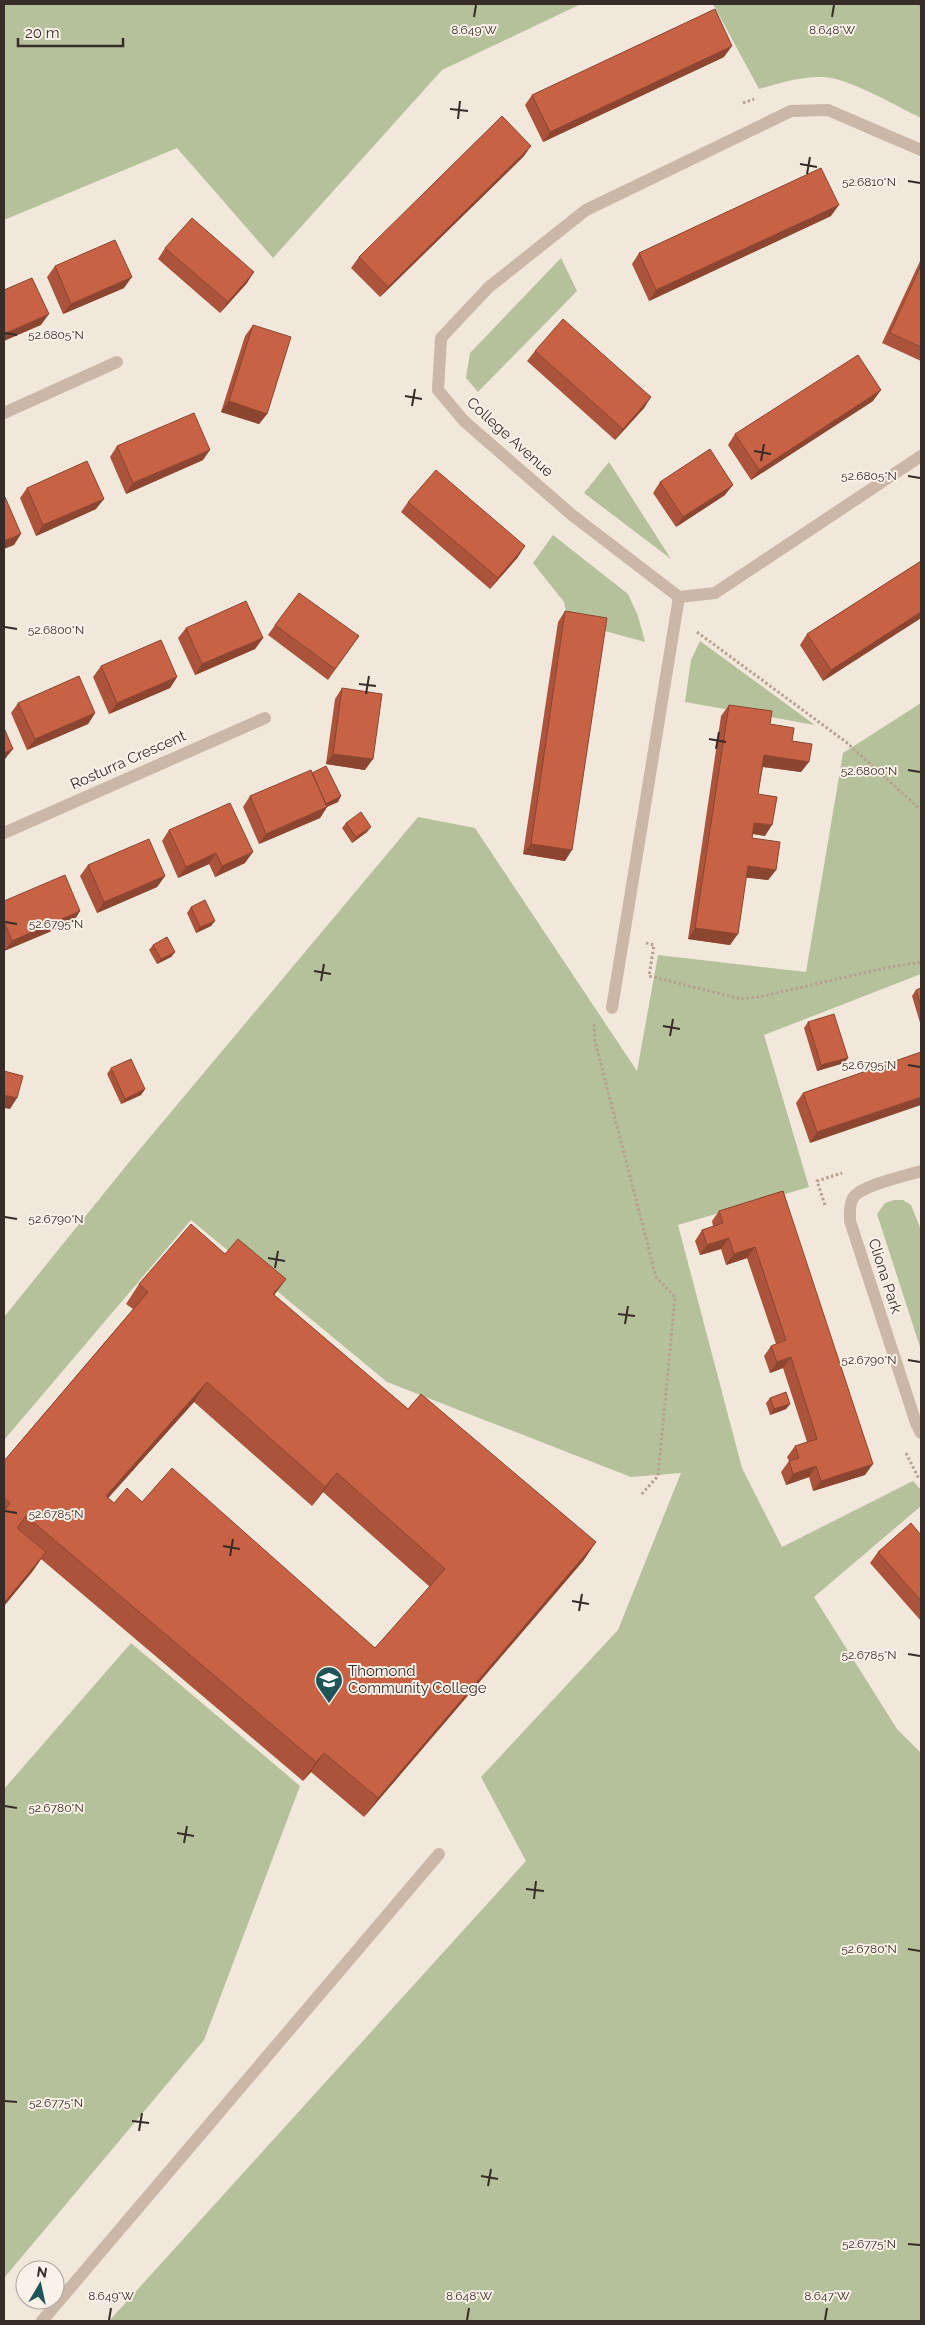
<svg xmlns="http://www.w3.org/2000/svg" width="925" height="2325" font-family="Raleway,sans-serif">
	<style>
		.green { fill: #b5c19b }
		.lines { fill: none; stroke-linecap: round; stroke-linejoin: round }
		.path { stroke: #b6a191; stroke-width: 3; stroke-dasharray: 2.5 2.5; stroke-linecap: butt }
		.minor { stroke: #cab7a7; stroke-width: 12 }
		.wall { fill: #ab543b; fill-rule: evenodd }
		.shaded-wall { fill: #8b4530 }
		.building { fill: #c76245; stroke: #8b4530; fill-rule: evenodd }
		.ticks { fill: none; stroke: #372c28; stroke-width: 2 }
		.labels { text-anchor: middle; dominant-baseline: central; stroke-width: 4; stroke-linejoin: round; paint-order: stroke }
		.street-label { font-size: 15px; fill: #372c28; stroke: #faf1e8 }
		.poi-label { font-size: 15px; fill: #372c28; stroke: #faf1e8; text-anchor: start }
		.ticks-label { font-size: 12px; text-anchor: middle; fill: #372c28; stroke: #faf1e8; stroke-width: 4; stroke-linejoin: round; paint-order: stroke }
	</style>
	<rect width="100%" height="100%" fill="#f2e7db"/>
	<!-- green -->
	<path class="green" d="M4,4H581L442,70L273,258L177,148L4,220Z
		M713,4H921V118C896,106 851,79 824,77C801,76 780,83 759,89Z
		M561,258L577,291L478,392L466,378L470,353Z
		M609,462L671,559L584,493Z
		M553,535L628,594L638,616L645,642L568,621L564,602L533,563Z
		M700,641L815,725L685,702L691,660Z
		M921,703V974L764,1035L809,1187L678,1225L742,1468L782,1547L913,1481L921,1490V1506L814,1597L897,1729L921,1753V2321H109L526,1861L481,1777L618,1630L681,1473L631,1477L387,1382L191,1220L4,1440V1317L130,1161L418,817L475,828L637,1071L658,955L806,972L843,753Z
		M894,1200H903L911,1205L921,1230V1350L877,1214L885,1203Z
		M131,1643L300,1786L204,2040L4,2278V1789Z"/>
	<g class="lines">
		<!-- path -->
		<path class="path" d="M918,4L921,5
			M743,103L754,99
			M697,632L846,742L921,810
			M646,943L654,945L649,976L741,999L759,997L885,968L921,962
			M594,1024L595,1041L656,1277L675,1297L658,1476L640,1496
			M825,1205L817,1181L842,1173
			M906,1453L919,1479"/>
		<!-- minor -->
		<path class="minor" d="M921,150L828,110L791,111L586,210L489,287L441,338L438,390L464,421L572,515L679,597L715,593L921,456
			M4,413L117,362
			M4,833L265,718
			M612,1008L679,597
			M921,1171C906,1176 861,1185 853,1198C849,1204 850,1214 850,1221L916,1423L921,1433
			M42,2321L439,1854"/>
	</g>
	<!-- wall -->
	<path class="wall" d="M724,57L543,142L525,105L532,95Z
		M524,156L380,297L351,268L359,257Z
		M831,216L649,301L632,264L639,253Z
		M165,248L247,283L220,313L158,259Z
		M921,259V361L882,343Z
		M55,266L124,288L63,314L47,277Z
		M253,325L267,414L259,424L221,412L245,336Z
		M535,351L651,397L644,408L615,440L527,361Z
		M873,401L751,480L728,445L735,434Z
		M117,446L203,460L126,494L110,457Z
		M660,482L725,495L676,527L653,493Z
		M27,488L96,509L36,536L20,498Z
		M408,502L518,557L490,589L401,512Z
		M921,561V618L823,681L800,645L807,634Z
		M565,611V861L523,854L558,622Z
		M275,625L359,636L328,680L268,635Z
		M186,628L263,638L255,649L195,675L178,638Z
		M101,666L177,677L170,688L109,714L93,677Z
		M342,688L365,770L326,764L335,699Z
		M18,703L95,713L88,724L27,750L11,713Z
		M729,705L792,741L801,772L763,767L758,794L765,836L753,834L752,838L776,870L768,880L746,877L730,945L688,939L721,716Z
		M312,773L338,802L327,807L320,818L259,844L243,807L250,796Z
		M346,823L367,832L352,843L342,828Z
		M169,830L245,863L215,877L209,864L178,878L162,841Z
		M88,865L165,876L157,887L97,913L80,876Z
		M4,901L80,911L73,922L4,951Z
		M191,907L211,926L196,933L187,913Z
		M153,945L175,952L171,957L157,964L149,950Z
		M921,988V1026L912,996L916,990Z
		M808,1022L848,1058L844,1063L817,1071L804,1028Z
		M921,1052L810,1143L796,1103L803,1093Z
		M111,1068L145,1089L141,1095L121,1104L107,1074Z
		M783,1191L865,1475L813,1491L809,1477L786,1485L781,1472L789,1461L787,1457L795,1446L807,1442L783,1368L770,1373L764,1356L771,1346L776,1344L747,1258L726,1265L721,1249L700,1255L695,1241L702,1230L713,1226L712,1221L719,1211Z
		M225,1254L286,1279L274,1295L408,1409L596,1542L583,1561L364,1817L311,1772L303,1781L41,1559L32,1572L4,1606V1461L133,1309L126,1304L139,1284ZM194,1402L312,1506L323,1492L430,1587L375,1648L142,1502L114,1503L108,1498Z
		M770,1398L790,1404L786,1409L770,1415L766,1403Z
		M921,1535V1621L870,1563L878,1552Z"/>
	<!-- shaded-wall -->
	<path class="shaded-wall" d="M732,46L724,57L543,142L550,132Z
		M531,146L524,156L380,297L388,287Z
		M839,205L831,216L649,301L656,290Z
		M254,272L247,283L220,313L228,302Z
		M132,277L124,288L63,314L71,304Z
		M49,314L41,325L4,341V334Z
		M881,390L873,401L751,480L759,470Z
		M651,397L644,408L615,440L623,429Z
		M229,401L267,414L259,424L221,412Z
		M210,450L203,460L126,494L133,483Z
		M733,485L725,495L676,527L683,517Z
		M104,499L96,509L36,536L43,525Z
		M21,534L14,545L4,549V541Z
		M525,546L518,557L490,589L498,578Z
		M921,612V618L823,681L831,670Z
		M263,638L255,649L195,675L202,664Z
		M177,677L170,688L109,714L117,703Z
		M95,713L88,724L27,750L35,739Z
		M13,749L5,759L4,760V753Z
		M333,754L373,759L365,770L326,764Z
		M764,755L809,762L801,772L757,766Z
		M341,796L338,802L326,807H327L320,818L259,844L266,834Z
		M754,823L772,825L765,836L747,833Z
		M371,827L367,832L352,843L356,837Z
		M531,844L572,850L565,861L523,854Z
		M253,852L245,863L215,877L222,866Z
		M216,853L209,864L178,878L186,867Z
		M748,866L776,870L768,880L740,877Z
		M165,876L157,887L97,913L104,902Z
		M80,911L73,922L4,951L12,941Z
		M215,921L211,926L196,933L200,927Z
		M695,928L738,934L730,945L688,939Z
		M175,952L171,957L157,964L161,959Z
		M848,1058L844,1063L817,1071L821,1065Z
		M145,1089L141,1095L121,1104L125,1099Z
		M4,1095L17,1098L10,1109L4,1108Z
		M921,1097V1105L810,1143L817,1132Z
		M729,1238L721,1249L700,1255L707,1245Z
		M755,1247L747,1258L726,1265L734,1254Z
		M286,1279L272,1298L273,1294Z
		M791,1357L783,1368L770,1373L777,1362Z
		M207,1382L194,1402L93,1515L106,1496Z
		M790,1404L786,1409L770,1415L774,1409Z
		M873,1464L865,1475L813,1491L821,1481Z
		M816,1466L809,1477L786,1485L793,1474Z
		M337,1473L323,1492L312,1506L325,1487Z
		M596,1542L583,1561L364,1817L378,1798Z
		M46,1552L32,1572L4,1606V1603Z
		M324,1753L311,1772L303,1781L316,1762Z"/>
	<!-- building -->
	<path class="building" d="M715,9L732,46L550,132L532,95Z
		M502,116L531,146L388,287L359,257Z
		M821,168L839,205L656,290L639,253Z
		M192,218L254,272L228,302L165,248Z
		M115,240L132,277L71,304L55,266Z
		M921,265V347L890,333Z
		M32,278L49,314L4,334V290Z
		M563,319L651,397L623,429L535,351Z
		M253,325L291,337L267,414L229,401Z
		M858,355L881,390L759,470L735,434Z
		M194,413L210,450L133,483L117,446Z
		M710,449L733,485L683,517L660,482Z
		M87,461L104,499L43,525L27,488Z
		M436,470L525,546L498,578L408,502Z
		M4,497H5L21,534L4,541Z
		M921,561V612L831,670L807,634Z
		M299,593L359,636L335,669L275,625Z
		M246,601L263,638L202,664L186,628Z
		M565,611L607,618L572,850L531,844Z
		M161,640L177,677L117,703L101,666Z
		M79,676L95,713L35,739L18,703Z
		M342,688L382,694L373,759L333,754Z
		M729,705L772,711L770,724L794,728L792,741L812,744L809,762L764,755L758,794L777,797L772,825L754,823L752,838L780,842L776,870L748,866L738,934L695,928Z
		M4,728L13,749L4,753Z
		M326,766L341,796L326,804L312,773Z
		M311,770L327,807L266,834L250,796Z
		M230,803L253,852L222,866L216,853L186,867L169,830Z
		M361,812L371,827L356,837L346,823Z
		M149,839L165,876L104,902L88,865Z
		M65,875L80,911L12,941L4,922V901Z
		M205,900L215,921L200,927L191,907Z
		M167,937L175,952L161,959L153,945Z
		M921,988V1007L916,990Z
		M834,1014L848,1058L821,1065L808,1022Z
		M921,1052V1097L817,1132L803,1093Z
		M131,1059L145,1089L125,1099L111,1068Z
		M4,1071L23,1076L17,1098L4,1095Z
		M783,1191L873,1464L821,1481L816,1466L793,1474L789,1461L799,1458L795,1446L817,1439L791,1357L777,1362L771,1346L786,1340L755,1247L734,1254L729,1238L707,1245L702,1230L723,1223L719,1211Z
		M191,1224L225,1254L238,1239L286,1279L273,1294L408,1409L421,1394L596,1542L378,1798L324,1753L316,1762L26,1516L17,1528L46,1552L4,1603V1511L10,1503L4,1498V1461L148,1292L139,1284ZM207,1382L325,1487L337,1473L445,1569L375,1648L172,1468L142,1502L127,1488L114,1503L106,1496Z
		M786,1392L790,1404L774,1409L770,1398Z
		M911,1523L921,1535V1601L878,1552Z"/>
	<!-- ticks -->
	<path class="ticks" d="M474,17L476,5M832,17L834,5M450,109L468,111M458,119L460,101M800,164L817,167M807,174L810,157M908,181L920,183M5,333L17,335M405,396L422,399M412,406L415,389M754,451L771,454M761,461L764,444M908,476L920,478M5,627L17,629M359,684L376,686M366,694L369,676M709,739L726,742M716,749L719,732M908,770L920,772M5,922L17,924M314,971L331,974M321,981L324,964M663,1026L680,1029M670,1036L673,1019M908,1065L920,1067M5,1217L17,1219M268,1258L285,1261M275,1268L278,1251M618,1314L635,1316M625,1324L628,1306M908,1360L920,1362M5,1511L17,1513M223,1546L240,1549M230,1556L233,1539M572,1601L589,1604M579,1611L582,1594M908,1654L920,1656M5,1806L17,1808M177,1833L194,1836M184,1843L187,1826M526,1889L544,1891M534,1899L536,1881M908,1949L920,1951M5,2101L17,2102M132,2121L149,2123M139,2131L142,2113M481,2176L498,2179M488,2186L491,2169M908,2244L920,2245M109,2320L111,2308M467,2320L469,2308M825,2320L827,2308"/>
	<!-- icons -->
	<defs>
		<g id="school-pin" transform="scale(1.4375)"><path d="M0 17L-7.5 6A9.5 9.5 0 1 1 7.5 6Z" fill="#1d5558" stroke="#faf1e8"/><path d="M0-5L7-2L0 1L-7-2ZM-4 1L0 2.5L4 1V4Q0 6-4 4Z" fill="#fff"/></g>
	</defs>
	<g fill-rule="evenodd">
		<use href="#school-pin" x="329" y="1680"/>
	</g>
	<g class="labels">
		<!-- street labels -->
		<g class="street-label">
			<text transform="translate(510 437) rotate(42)">College Avenue</text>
			<text transform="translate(128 760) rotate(-24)">Rosturra Crescent</text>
			<text transform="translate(885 1276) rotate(72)">Cliona Park</text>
		</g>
		<!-- poi labels -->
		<g class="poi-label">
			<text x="348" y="1671">Thomond<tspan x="348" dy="17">Community College</tspan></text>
		</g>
	</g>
	<g class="ticks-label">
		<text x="832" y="34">8.648°W</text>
		<text x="474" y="34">8.649°W</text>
		<text x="869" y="186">52.6810°N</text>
		<text x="56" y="339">52.6805°N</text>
		<text x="869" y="480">52.6805°N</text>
		<text x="56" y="634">52.6800°N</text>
		<text x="869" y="775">52.6800°N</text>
		<text x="56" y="928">52.6795°N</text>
		<text x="869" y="1069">52.6795°N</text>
		<text x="56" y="1223">52.6790°N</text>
		<text x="869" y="1364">52.6790°N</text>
		<text x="56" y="1518">52.6785°N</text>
		<text x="869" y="1659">52.6785°N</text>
		<text x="56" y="1812">52.6780°N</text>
		<text x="869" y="1953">52.6780°N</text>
		<text x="56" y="2107">52.6775°N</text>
		<text x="869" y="2248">52.6775°N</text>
		<text x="111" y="2300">8.649°W</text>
		<text x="469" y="2300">8.648°W</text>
		<text x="827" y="2300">8.647°W</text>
	</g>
	<!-- border -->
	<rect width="925" height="2325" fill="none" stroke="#372c28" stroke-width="10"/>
	<!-- north arrow -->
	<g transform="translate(40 2285) rotate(9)"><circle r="24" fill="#faf1e8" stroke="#aca29b"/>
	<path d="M0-4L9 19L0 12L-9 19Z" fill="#1d5558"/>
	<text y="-8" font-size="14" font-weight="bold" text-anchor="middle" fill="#372c28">N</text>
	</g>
	<!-- scale -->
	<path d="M18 38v8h105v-8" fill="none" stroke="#372c28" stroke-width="2.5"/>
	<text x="25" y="38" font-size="15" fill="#372c28" stroke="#faf1e8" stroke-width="4" paint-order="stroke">20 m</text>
</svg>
